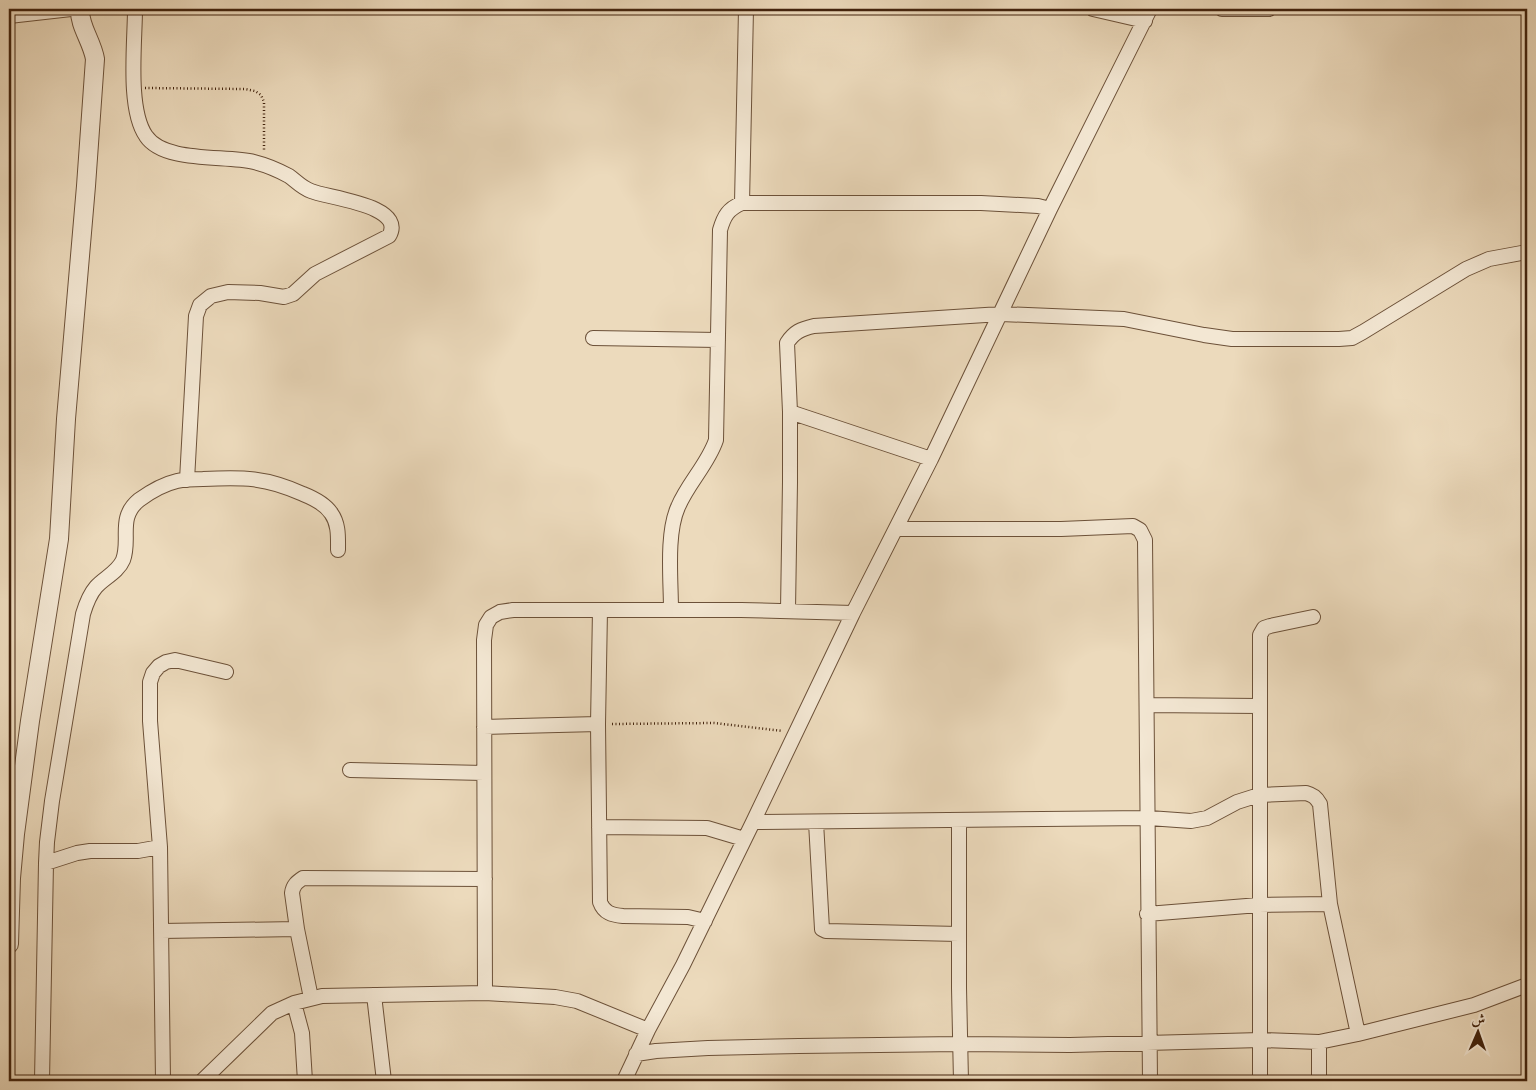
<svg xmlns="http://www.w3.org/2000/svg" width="1536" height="1090" font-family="'EB Garamond',Amiri,serif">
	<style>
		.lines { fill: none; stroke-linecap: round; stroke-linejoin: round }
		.minor-casing { stroke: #6c5139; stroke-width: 16 }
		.tertiary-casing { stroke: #6c5139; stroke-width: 20 }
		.path { stroke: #42230d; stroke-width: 2.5; stroke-dasharray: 1 2.5; stroke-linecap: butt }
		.minor { stroke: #f3e7d3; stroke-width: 14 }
		.tertiary { stroke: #f3e7d3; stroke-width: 18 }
	</style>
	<rect width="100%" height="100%" fill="#ecdabc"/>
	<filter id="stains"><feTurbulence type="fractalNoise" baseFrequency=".004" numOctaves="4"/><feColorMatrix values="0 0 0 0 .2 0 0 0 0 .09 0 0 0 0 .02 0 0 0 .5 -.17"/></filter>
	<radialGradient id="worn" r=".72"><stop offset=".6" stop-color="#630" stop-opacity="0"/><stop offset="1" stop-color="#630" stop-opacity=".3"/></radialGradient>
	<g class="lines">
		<!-- minor casing -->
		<g class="minor-casing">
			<path id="minor" d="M135,9C135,42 127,109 146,136C164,163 225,155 254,162C266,165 278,170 289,176C296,181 302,188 311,191C327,198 407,205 389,236L315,274L293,294L284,297L260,293L228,292L211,296L200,305L196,316L187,480
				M1093,9L1145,21
				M1222,9H1269
				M9,16L71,9
				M742,203H981L1038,206L1050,209
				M593,338L718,340
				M790,412L931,459
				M896,529H1061L1133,526L1140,530L1145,540L1150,1081
				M600,610L598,724L600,902C604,913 612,915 623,916L688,917L705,921
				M671,610C671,580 666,534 678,507C688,483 708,464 716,440L720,230C724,216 728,209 742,203L746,9
				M788,610L790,482V412L787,343C794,332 801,329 814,326L1001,314L1124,319L1204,335L1232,339H1339L1352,338L1363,332L1466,269L1489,259L1527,252
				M1147,705L1259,706
				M484,727L598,724
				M350,770L484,773
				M959,820V988L961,1081
				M753,822L1149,818L1191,821L1207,818L1237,802L1259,795L1306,793C1313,795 1316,797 1320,804L1330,904L1358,1034
				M816,822L822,929L826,931L959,934
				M599,827L707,828L744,839
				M46,863L77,853L90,851H138L160,847
				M1147,914L1259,905L1330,904
				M161,931L297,929
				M485,993L484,640L486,625L491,617L500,612L513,610H741L853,613
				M374,995L384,1081
				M311,998L297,929L292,893C293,885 297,882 303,878L485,879
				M294,1003L302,1033L305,1081
				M636,1054L656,1051L708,1048L799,1046L959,1044L1070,1045L1261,1040L1319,1042L1358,1034L1474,1005L1527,985
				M42,1081L46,863L47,842L52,801L83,614C86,604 89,595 96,587C104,578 118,572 123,560C131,539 117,518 139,500C150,492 164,484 177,481C185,479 194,479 203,479C243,477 266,477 303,494C313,498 325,504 331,513C339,524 338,537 338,550
				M163,1081L160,847L150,721V682L153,673L159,666L166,662L175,660L226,672
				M202,1081L272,1013L294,1003L322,996L485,993L555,997L577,1001L648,1030
				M624,1081L648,1030L683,965L753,822L853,613L931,459L1050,209L1150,9
				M1260,1081V635L1264,628L1270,626L1313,617
				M1319,1081V1042"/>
		</g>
		<!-- tertiary casing -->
		<g class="tertiary-casing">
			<path id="tertiary" d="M9,944L11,878L15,834L30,721L59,539L66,419L86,186L95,59C92,41 79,26 80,9"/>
		</g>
		<!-- path -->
		<path class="path" d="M145,88L245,89L255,91L261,95L264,102V152
			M612,724L714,723L783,731"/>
		<!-- minor -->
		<use href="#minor" class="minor"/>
		<!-- tertiary -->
		<use href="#tertiary" class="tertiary"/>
	</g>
	<!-- margin -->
	<rect width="1536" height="1090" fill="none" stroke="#ecdabc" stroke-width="30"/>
	<rect x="10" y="10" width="1516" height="1070" fill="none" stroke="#42230d" stroke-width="2.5"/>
	<rect x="15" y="15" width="1506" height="1060" fill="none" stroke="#42230d"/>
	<!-- north arrow -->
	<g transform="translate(1478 1032) rotate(2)" stroke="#f3e7d3" stroke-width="4" paint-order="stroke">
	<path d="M0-4L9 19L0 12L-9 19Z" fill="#42230d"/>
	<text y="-8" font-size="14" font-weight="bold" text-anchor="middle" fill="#42230d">ش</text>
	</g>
	<rect width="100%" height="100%" filter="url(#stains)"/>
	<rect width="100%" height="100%" fill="url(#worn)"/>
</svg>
